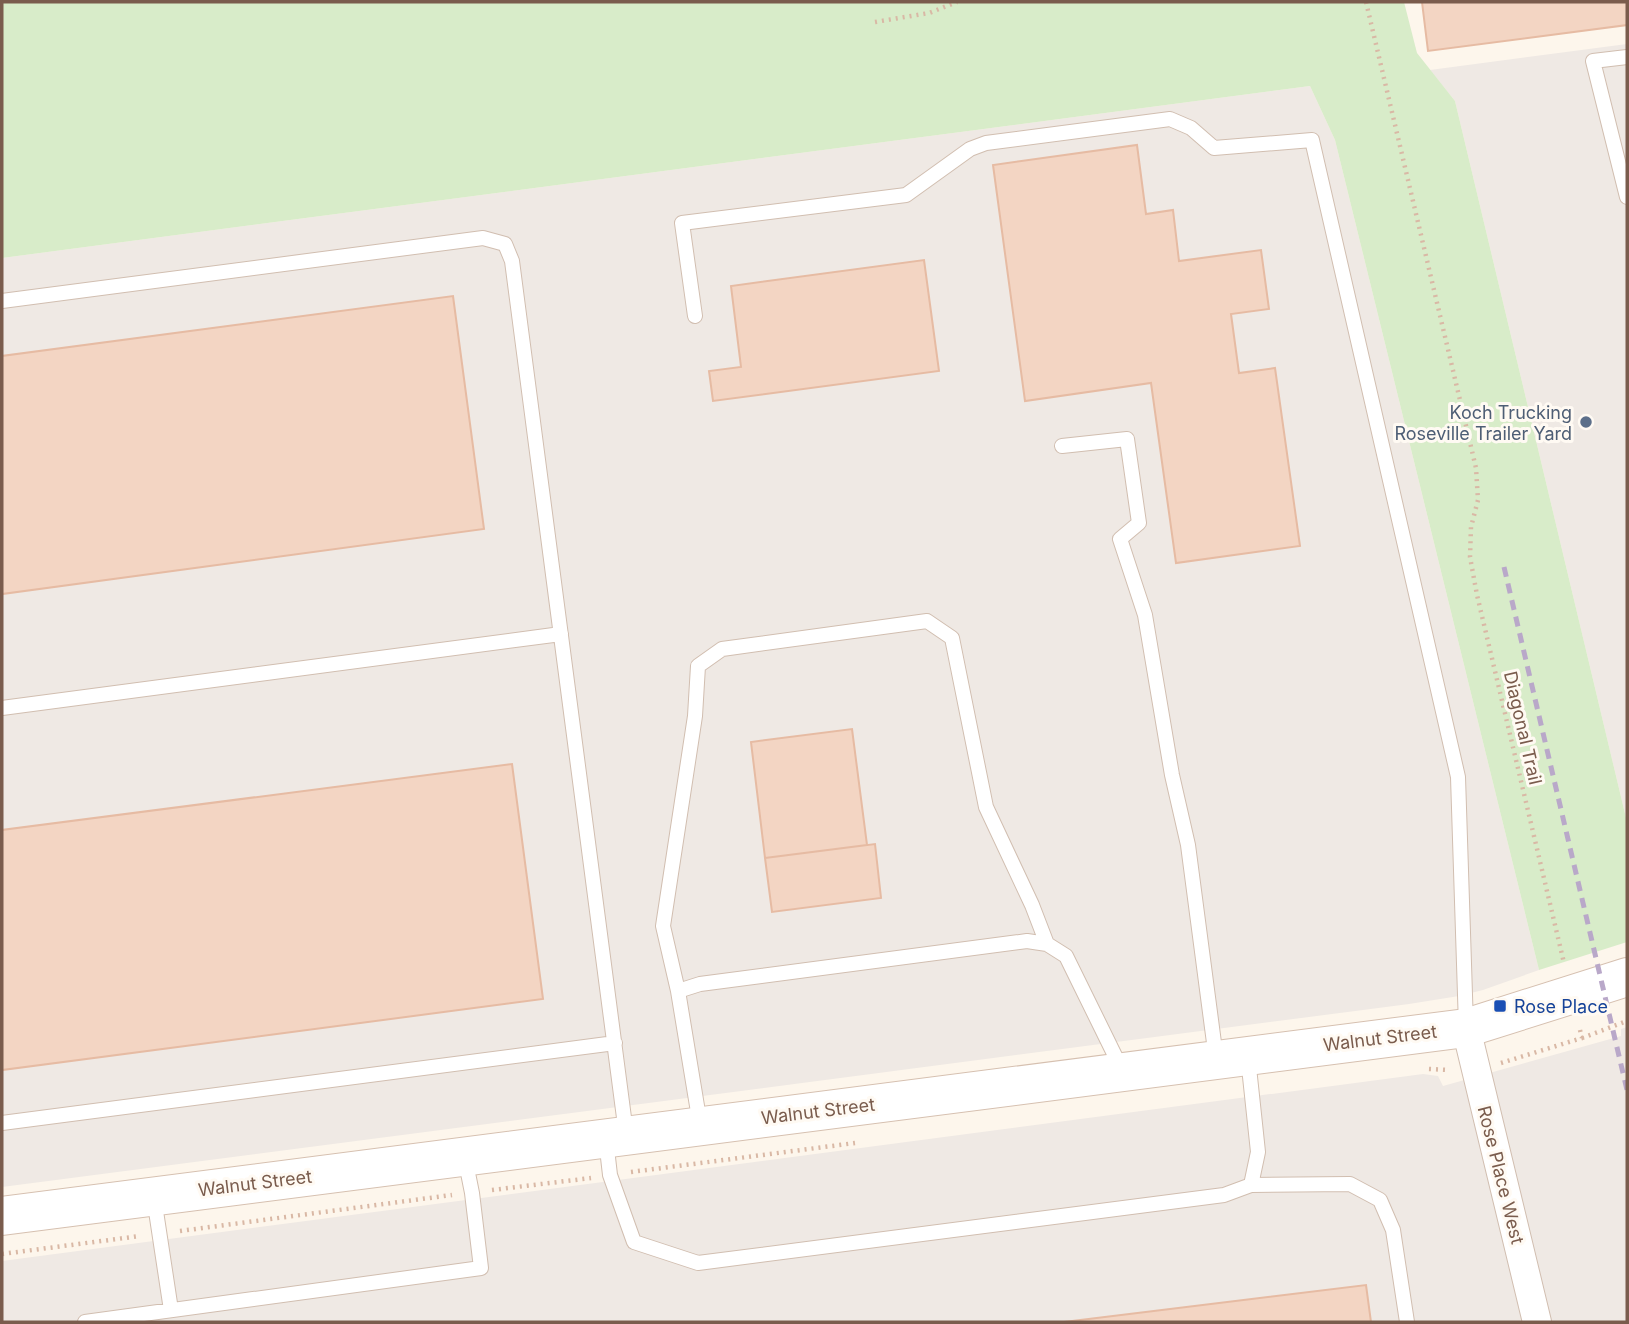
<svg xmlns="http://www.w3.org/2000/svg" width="1629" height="1324" font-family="Inter,sans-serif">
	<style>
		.industrial { fill: #efe9e4 }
		.green { fill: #d8ecc9 }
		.building { fill: #f3d5c3; stroke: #e6bba3; stroke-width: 2 }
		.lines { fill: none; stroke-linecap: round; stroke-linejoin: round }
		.lane-casing { stroke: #d1beb0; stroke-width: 16 }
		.street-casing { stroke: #d1beb0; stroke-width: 30 }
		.secondary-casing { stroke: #d6c0b0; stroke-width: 40 }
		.path { stroke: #d9b8a5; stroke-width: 4.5; stroke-dasharray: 2 5; stroke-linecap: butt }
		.lane { stroke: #fff; stroke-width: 14 }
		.street { stroke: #fff; stroke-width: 28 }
		.secondary { stroke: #fff; stroke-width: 38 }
		.rail { stroke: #b9a8c9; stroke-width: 5; stroke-dasharray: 10 7; stroke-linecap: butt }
		.service-dot { fill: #5c6f8a; stroke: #fffaf3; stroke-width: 2.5 }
		.transit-dot { fill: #1a4fb4; stroke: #fffaf3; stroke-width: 2.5 }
		.labels { text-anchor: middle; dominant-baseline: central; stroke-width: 6; stroke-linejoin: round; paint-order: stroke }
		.service-label { font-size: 18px; fill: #4e5e75; stroke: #fffaf3; text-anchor: end }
		.street-label { font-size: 18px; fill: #7a5c4d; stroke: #fffaf3 }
		.transit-label { font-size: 18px; fill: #164399; stroke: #fffaf3; text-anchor: start }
	</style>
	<rect width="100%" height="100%" fill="#fdf6ec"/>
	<!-- industrial -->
	<path class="industrial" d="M1627,44V822L1455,101L1430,70Z
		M1310,86L1335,140L1539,970L1483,990L1459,996L1409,1004L2,1187V258Z
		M1627,1027V1322H2V1261L1423,1074L1438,1076L1443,1086L1621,1036V1029Z"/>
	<!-- green -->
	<path class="green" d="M2,2H1404L1417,53L1455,101L1627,822V942L1539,970L1335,140L1310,86L2,258Z"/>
	<!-- building -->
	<path class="building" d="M1422,2H1627V25L1428,51Z
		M1137,145L1146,214L1173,210L1179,261L1261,250L1269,309L1231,314L1239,373L1275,368L1300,546L1176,563L1151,383L1025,401L993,165Z
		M924,260L939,371L713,401L709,371L741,367L731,286Z
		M453,296L484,529L2,594V356Z
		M852,729L867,845L765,858L751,742Z
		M512,764L543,999L2,1070V830Z
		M875,844L881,898L772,912L765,858Z
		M1366,1285L1371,1322H1064Z"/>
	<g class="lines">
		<!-- lane casing -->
		<g class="lane-casing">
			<path id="lane" d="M1627,57L1593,61L1627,197
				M2,301L483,238L505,244L512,261L626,1133
				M695,316L682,223L906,195L970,149L986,143L1170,119L1191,128L1214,148L1312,140L1458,777L1466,1026
				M1062,446L1127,439L1139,523L1120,539L1145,615L1172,775L1188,845L1216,1058
				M2,708L561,634
				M678,991L663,926L695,716L698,666L722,649L927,621L952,638L986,807L1032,905L1047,944
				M2,1123L615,1043
				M700,1124L678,991L700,984L1027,941L1047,944L1066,956L1122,1070
				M606,1140L610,1175L634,1242L698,1263L1224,1195L1251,1185L1258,1152L1248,1058
				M1251,1185L1350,1184L1380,1200L1393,1230L1407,1322
				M154,1198L171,1310
				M85,1322L481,1268L472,1193L465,1158"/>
		</g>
		<!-- street casing -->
		<g class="street-casing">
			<path id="street" d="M1466,1028L1537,1322"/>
		</g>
		<!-- secondary casing -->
		<g class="secondary-casing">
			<path id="secondary" d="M2,1216L1466,1028L1627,977"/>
		</g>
		<!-- path -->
		<path class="path" d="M1366,2L1476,468L1478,500L1471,527L1470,557L1477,595L1564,963
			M875,22L929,13L957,2
			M1582,1038L1627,1021
			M1501,1063L1582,1038L1579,1026
			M1429,1069L1448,1070
			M631,1172L855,1143
			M492,1190L591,1178
			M180,1231L452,1195
			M2,1254L140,1236"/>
		<!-- lane -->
		<use href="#lane" class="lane"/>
		<!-- street -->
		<use href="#street" class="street"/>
		<!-- secondary -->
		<use href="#secondary" class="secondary"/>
		<!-- rail -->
		<path class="rail" d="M1504,567L1627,1090"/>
	</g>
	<!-- markers -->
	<circle class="service-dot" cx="1586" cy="422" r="7"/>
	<rect class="transit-dot" x="1493" y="999" width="14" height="14" rx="3.5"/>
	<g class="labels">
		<!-- service labels -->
		<g class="service-label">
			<text x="1572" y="412">Koch Trucking<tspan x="1572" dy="21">Roseville Trailer Yard</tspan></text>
		</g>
		<!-- street labels -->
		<g class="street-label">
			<text transform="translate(1523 728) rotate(77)">Diagonal Trail</text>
			<text transform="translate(1380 1038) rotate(-7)">Walnut Street</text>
			<text transform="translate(818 1111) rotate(-7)">Walnut Street</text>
			<text transform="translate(1501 1175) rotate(76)">Rose Place West</text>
			<text transform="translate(255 1183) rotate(-7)">Walnut Street</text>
		</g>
		<!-- transit labels -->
		<g class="transit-label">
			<text x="1514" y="1006">Rose Place</text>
		</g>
	</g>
	<!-- border -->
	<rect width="1629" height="1324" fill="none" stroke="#7a5c4d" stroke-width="7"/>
</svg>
